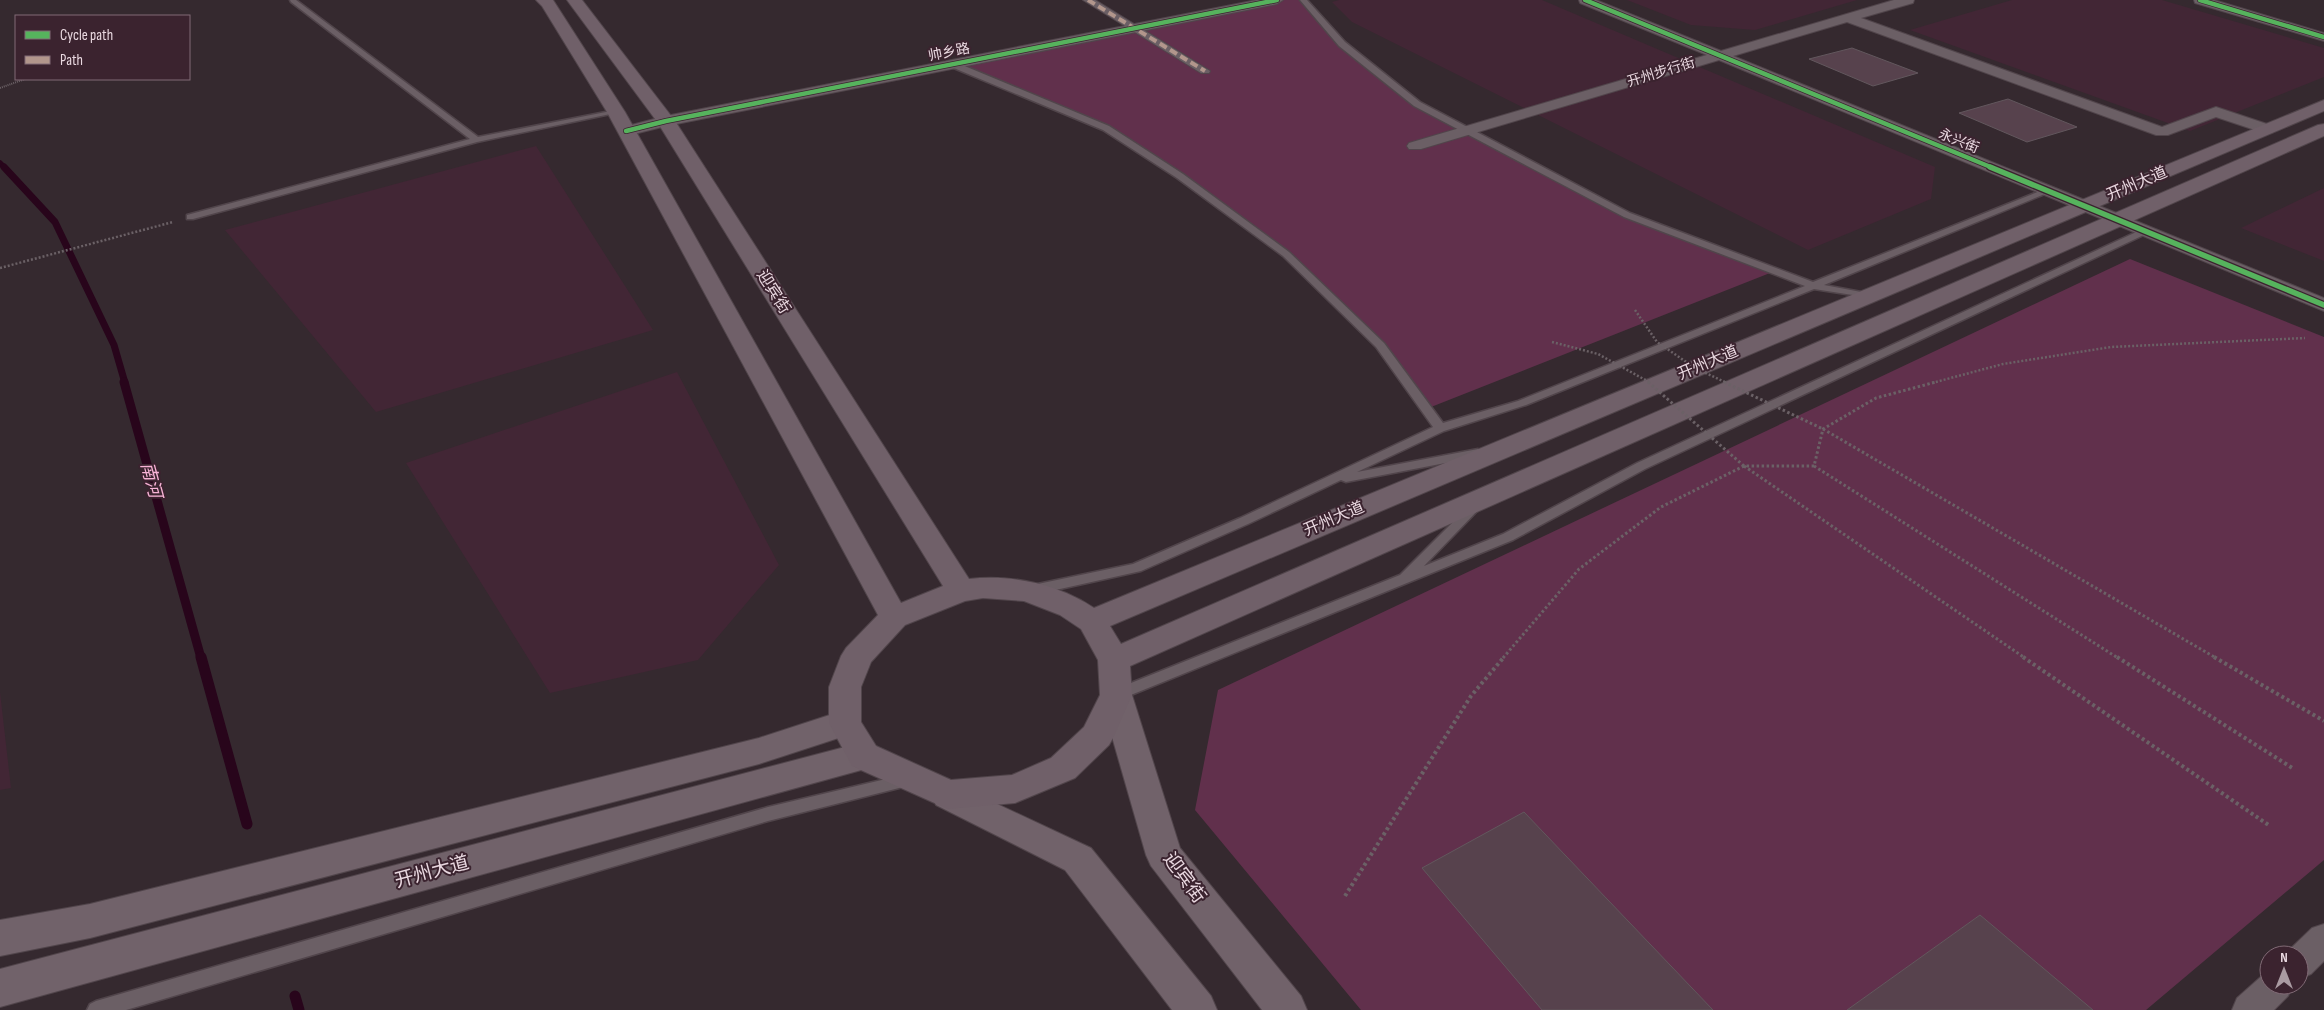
<svg xmlns="http://www.w3.org/2000/svg" width="2324" height="1010" font-family="'Sofia Sans Condensed','Noto Sans SC',sans-serif">
	<style>
		.built { fill: #422635 }
		.green { fill: #61304c }
		.lines { fill: none; stroke-linecap: round; stroke-linejoin: round }
		.stream-far3 { stroke: #28051b; stroke-width: 5.5 }
		.stream-far2 { stroke: #28051b; stroke-width: 7 }
		.stream-far1 { stroke: #28051b; stroke-width: 9 }
		.stream { stroke: #28051b; stroke-width: 11 }
		.building { fill: #57424d; stroke: #62575d }
		.service-casing { stroke: #51454b; stroke-width: 3 }
		.pedestrian-casing { stroke: #51454b; stroke-width: 2 }
		.minor-casing { stroke: #51454b; stroke-width: 2 }
		.primary-casing { stroke: #51454b; stroke-width: 2 }
		.trunk-casing { stroke: #51454b; stroke-width: 2 }
		.path-far3 { stroke: #6b6166; stroke-width: 2; stroke-dasharray: 1 1; stroke-linecap: butt }
		.path-far2 { stroke: #6b6166; stroke-width: 2.5; stroke-dasharray: 2 2; stroke-linecap: butt }
		.path-far1 { stroke: #6b6166; stroke-width: 3; stroke-dasharray: 2.5 2.5; stroke-linecap: butt }
		.path { stroke: #6b6166; stroke-width: 4; stroke-dasharray: 3 3; stroke-linecap: butt }
		.service { fill: #6b5f65; fill-rule: evenodd }
		.pedestrian { fill: #6b5f65; fill-rule: evenodd }
		.minor { fill: #6b5f65; fill-rule: evenodd }
		.primary { fill: #71626a; fill-rule: evenodd }
		.trunk { fill: #706069; fill-rule: evenodd }
		.path-bridge-far1 { stroke: #6b6166; stroke-width: 2.5; stroke-dasharray: 2 2; stroke-linecap: butt }
		.path-bridge { stroke: #6b6166; stroke-width: 3; stroke-dasharray: 2.5 2.5; stroke-linecap: butt }
		.quiet { stroke: #b2968c; stroke-width: 4; stroke-dasharray: 8 4; stroke-linecap: butt }
		.cycleway-far1-casing { stroke: #3b232f; stroke-width: 6 }
		.cycleway-casing { stroke: #3b232f; stroke-width: 8 }
		.cycleway-far1 { stroke: #56b35d; stroke-width: 4.5 }
		.cycleway { stroke: #56b35d; stroke-width: 5.5 }
		.labels { text-anchor: middle; dominant-baseline: central; stroke-width: 4; stroke-linejoin: round; paint-order: stroke }
		.far-street-label { font-size: 14px; fill: #e9d8e0; stroke: #3b232f }
		.street-label { font-size: 16px; fill: #e9d8e0; stroke: #3b232f }
		.water-label { font-size: 18px; font-style: italic; fill: #f7b2d5; stroke: #3b232f }
		.near-street-label { font-size: 19px; fill: #e9d8e0; stroke: #3b232f }
	</style>
	<rect width="100%" height="100%" fill="#35292f"/>
	<!-- built -->
	<path class="built" d="M1339,0H1542L1935,167L1931,199L1808,250L1352,22L1332,2Z
		M1627,0H1857L1755,30L1691,25Z
		M2012,0H2162L2324,48V77L2190,131L1910,30Z
		M536,146L653,330L376,412L225,230Z
		M2324,188V261L2241,228Z
		M677,372L779,565L698,660L550,693L406,463Z
		M0,692L11,788L0,790Z"/>
	<!-- green -->
	<path class="green" d="M1277,0H1303L1342,44L1417,104L1627,215L1775,271L1426,409L1380,345L1286,254L1106,128L952,64Z
		M2130,259L2324,337V860L2146,1010H1361L1195,810L1218,690Z"/>
	<g class="lines">
		<!-- stream-far3 -->
		<path class="stream-far3" d="M0,163L5,168"/>
		<!-- stream-far2 -->
		<path class="stream-far2" d="M4,167L55,222L114,345L125,383"/>
		<!-- stream-far1 -->
		<path class="stream-far1" d="M124,382L201,658"/>
		<!-- stream -->
		<path class="stream" d="M201,657L247,824
			M295,996L299,1010"/>
	</g>
	<!-- building -->
	<path class="building" d="M1852,48L1918,73L1873,86L1809,59Z
		M2008,99L2077,127L2027,142L1959,113Z
		M1524,812L1713,1010H1542L1422,868Z
		M1980,915L2093,1010H1847Z"/>
	<g class="lines">
		<!-- service casing -->
		<g class="service-casing">
			<path id="service" d="M290,0H296L478,137L616,110L620,112L477,142L193,219H187V215L470,139L291,2Z
				M1300,0H1307L1345,42L1420,102L1630,213L1813,282L2045,189L2052,191L1824,285L1872,294V298L1814,289L1526,405L1444,431L1357,472L1478,449L1484,453L1482,456L1346,482L1341,480L1248,524L1141,571L1033,595L1028,593L1026,590L1028,587L1033,585L1133,564L1240,518L1433,427L1376,347L1283,256L1177,178L1103,130L949,66V62H955L1109,126L1183,174L1289,252L1384,343L1443,423L1518,401L1805,286L1624,217L1414,106L1339,46Z
				M2145,228L2150,231L2148,233L1645,469L1513,540L1121,699L1116,701L1111,699L1109,695L1111,691L1400,575L1472,503H1480L1482,506L1424,566L1503,534L1637,463Z
				M907,774L913,775L915,780L913,785L907,786L768,821L126,1010H87L90,1004L96,1001L768,807Z"/>
		</g>
		<!-- pedestrian casing -->
		<g class="pedestrian-casing">
			<path id="pedestrian" d="M1083,0H1095L1210,71L1209,73H1201Z"/>
		</g>
		<!-- minor casing -->
		<g class="minor-casing">
			<path id="minor" d="M1257,0H1283L1277,4L666,126L626,136L620,134L618,131L620,128L666,116Z
				M1579,0H1596L1721,51L1894,0H1914L1913,3L1861,18L2162,127L2216,107L2273,126L2275,129L2273,132L2267,134L2216,117L2168,135H2156L1847,22L1733,56L2324,298V311L1719,60L1421,149H1409L1407,146L1409,143L1707,55L1580,3Z
				M2194,0H2214L2324,33V41L2195,3Z
				M2324,924V961L2311,974L2299,979V955H2286L2287,952L2312,928Z
				M2269,972V985H2293L2288,996L2274,1010H2232L2237,998L2264,974Z"/>
		</g>
		<!-- primary casing -->
		<g class="primary-casing">
			<path id="primary" d="M1116,683L1127,686L1132,695L1180,848L1301,996L1307,1010H1262L1151,866L1146,855L1100,695L1105,686Z
				M845,710L857,714L861,723L857,732L759,764L90,938L0,956V920L90,904L759,738Z
				M864,742L876,746L881,756L876,766L0,1007V969Z
				M948,781L1091,848L1211,996L1217,1010H1172L1065,870L936,805L931,795L936,785Z"/>
		</g>
		<!-- trunk casing -->
		<g class="trunk-casing">
			<path id="trunk" d="M536,0H553L625,112L901,603L943,586L658,123L567,0H582L675,121L969,579C1011,574 1059,584 1094,608L2324,100V111L1110,626L1121,644L2318,125L2324,124V136L1130,666L1132,695L1114,736L1109,745L1075,778L1015,803L948,809L852,766L829,723V687L841,656L846,648L878,615L607,112L542,6ZM983,598L1024,601L1060,615L1081,629L1098,660L1100,695L1084,727L1051,758L1012,775L951,780L876,746L861,722V687L871,662L905,625L965,601Z"/>
		</g>
		<!-- path-far3 -->
		<path class="path-far3" d="M0,88L25,79"/>
		<!-- path-far2 -->
		<path class="path-far2" d="M0,268L173,222
			M1932,383L2003,364L2111,347L2305,338"/>
		<!-- path-far1 -->
		<path class="path-far1" d="M1823,429L2216,658
			M1744,466L2025,658
			M1814,466L2118,658
			M1503,658L1579,569L1661,507L1744,466H1814L1823,429L1876,398L1936,382"/>
		<!-- path -->
		<path class="path" d="M2023,657L2270,826
			M2117,657L2294,769
			M2214,657L2324,721
			M1345,896L1471,696L1504,657"/>
		<!-- service -->
		<use href="#service" class="service"/>
		<!-- pedestrian -->
		<use href="#pedestrian" class="pedestrian"/>
		<!-- minor -->
		<use href="#minor" class="minor"/>
		<!-- primary -->
		<use href="#primary" class="primary"/>
		<!-- trunk -->
		<use href="#trunk" class="trunk"/>
		<!-- path-bridge-far1 -->
		<path class="path-bridge-far1" d="M1635,310L1657,342L1695,368L1727,383
			M1552,342L1598,354L1651,383"/>
		<!-- path-bridge -->
		<path class="path-bridge" d="M1648,382L1744,466
			M1724,382L1823,429"/>
		<!-- quiet -->
		<path class="quiet" d="M1088,0L1205,71"/>
		<!-- cycleway-far1 casing -->
		<g class="cycleway-far1-casing">
			<path id="cycleway-far1" d="M1585,0L1993,168
				M2200,0L2324,37
				M626,131L666,121L1277,0"/>
		</g>
		<!-- cycleway casing -->
		<g class="cycleway-casing">
			<path id="cycleway" d="M1990,167L2324,305"/>
		</g>
		<!-- cycleway-far1 -->
		<use href="#cycleway-far1" class="cycleway-far1"/>
		<!-- cycleway -->
		<use href="#cycleway" class="cycleway"/>
	</g>
	<g class="labels">
		<!-- far-street labels -->
		<g class="far-street-label">
			<text transform="translate(949 52) rotate(-11)">帅乡路</text>
			<text transform="translate(1661 72) rotate(-17)">开州步行街</text>
			<text transform="translate(1959 141) rotate(22)">永兴街</text>
		</g>
		<!-- street labels -->
		<g class="street-label">
			<text transform="translate(2137 184) rotate(-23)">开州大道</text>
			<text transform="translate(773 292) rotate(58)">迎宾街</text>
			<text transform="translate(1708 363) rotate(-23)">开州大道</text>
			<text transform="translate(1334 519) rotate(-23)">开州大道</text>
		</g>
		<!-- water labels -->
		<g class="water-label">
			<text transform="translate(151 480) rotate(75)">南河</text>
		</g>
		<!-- near-street labels -->
		<g class="near-street-label">
			<text transform="translate(432 872) rotate(-15)">开州大道</text>
			<text transform="translate(1184 878) rotate(54)">迎宾街</text>
		</g>
	</g>
	<!-- legend -->
	<rect x="15" y="15" width="175" height="65" fill="#3b232f" stroke="#816b76"/>
	<rect x="25" y="31" width="25" height="8" fill="#56b35d" stroke="#816b76"/>
	<text x="60" y="40" font-size="15" fill="#e9d8e0">Cycle path</text>
	<rect x="25" y="56" width="25" height="8" fill="#b2968c" stroke="#816b76"/>
	<text x="60" y="65" font-size="15" fill="#e9d8e0">Path</text>
	<!-- north arrow -->
	<g transform="translate(2284 970)"><circle r="24" fill="#3b232f" stroke="#816b76"/>
	<path d="M0-4L9 19L0 12L-9 19Z" fill="#aa9ba2"/>
	<text y="-8" font-size="14" font-weight="bold" text-anchor="middle" fill="#e9d8e0">N</text>
	</g>
</svg>
